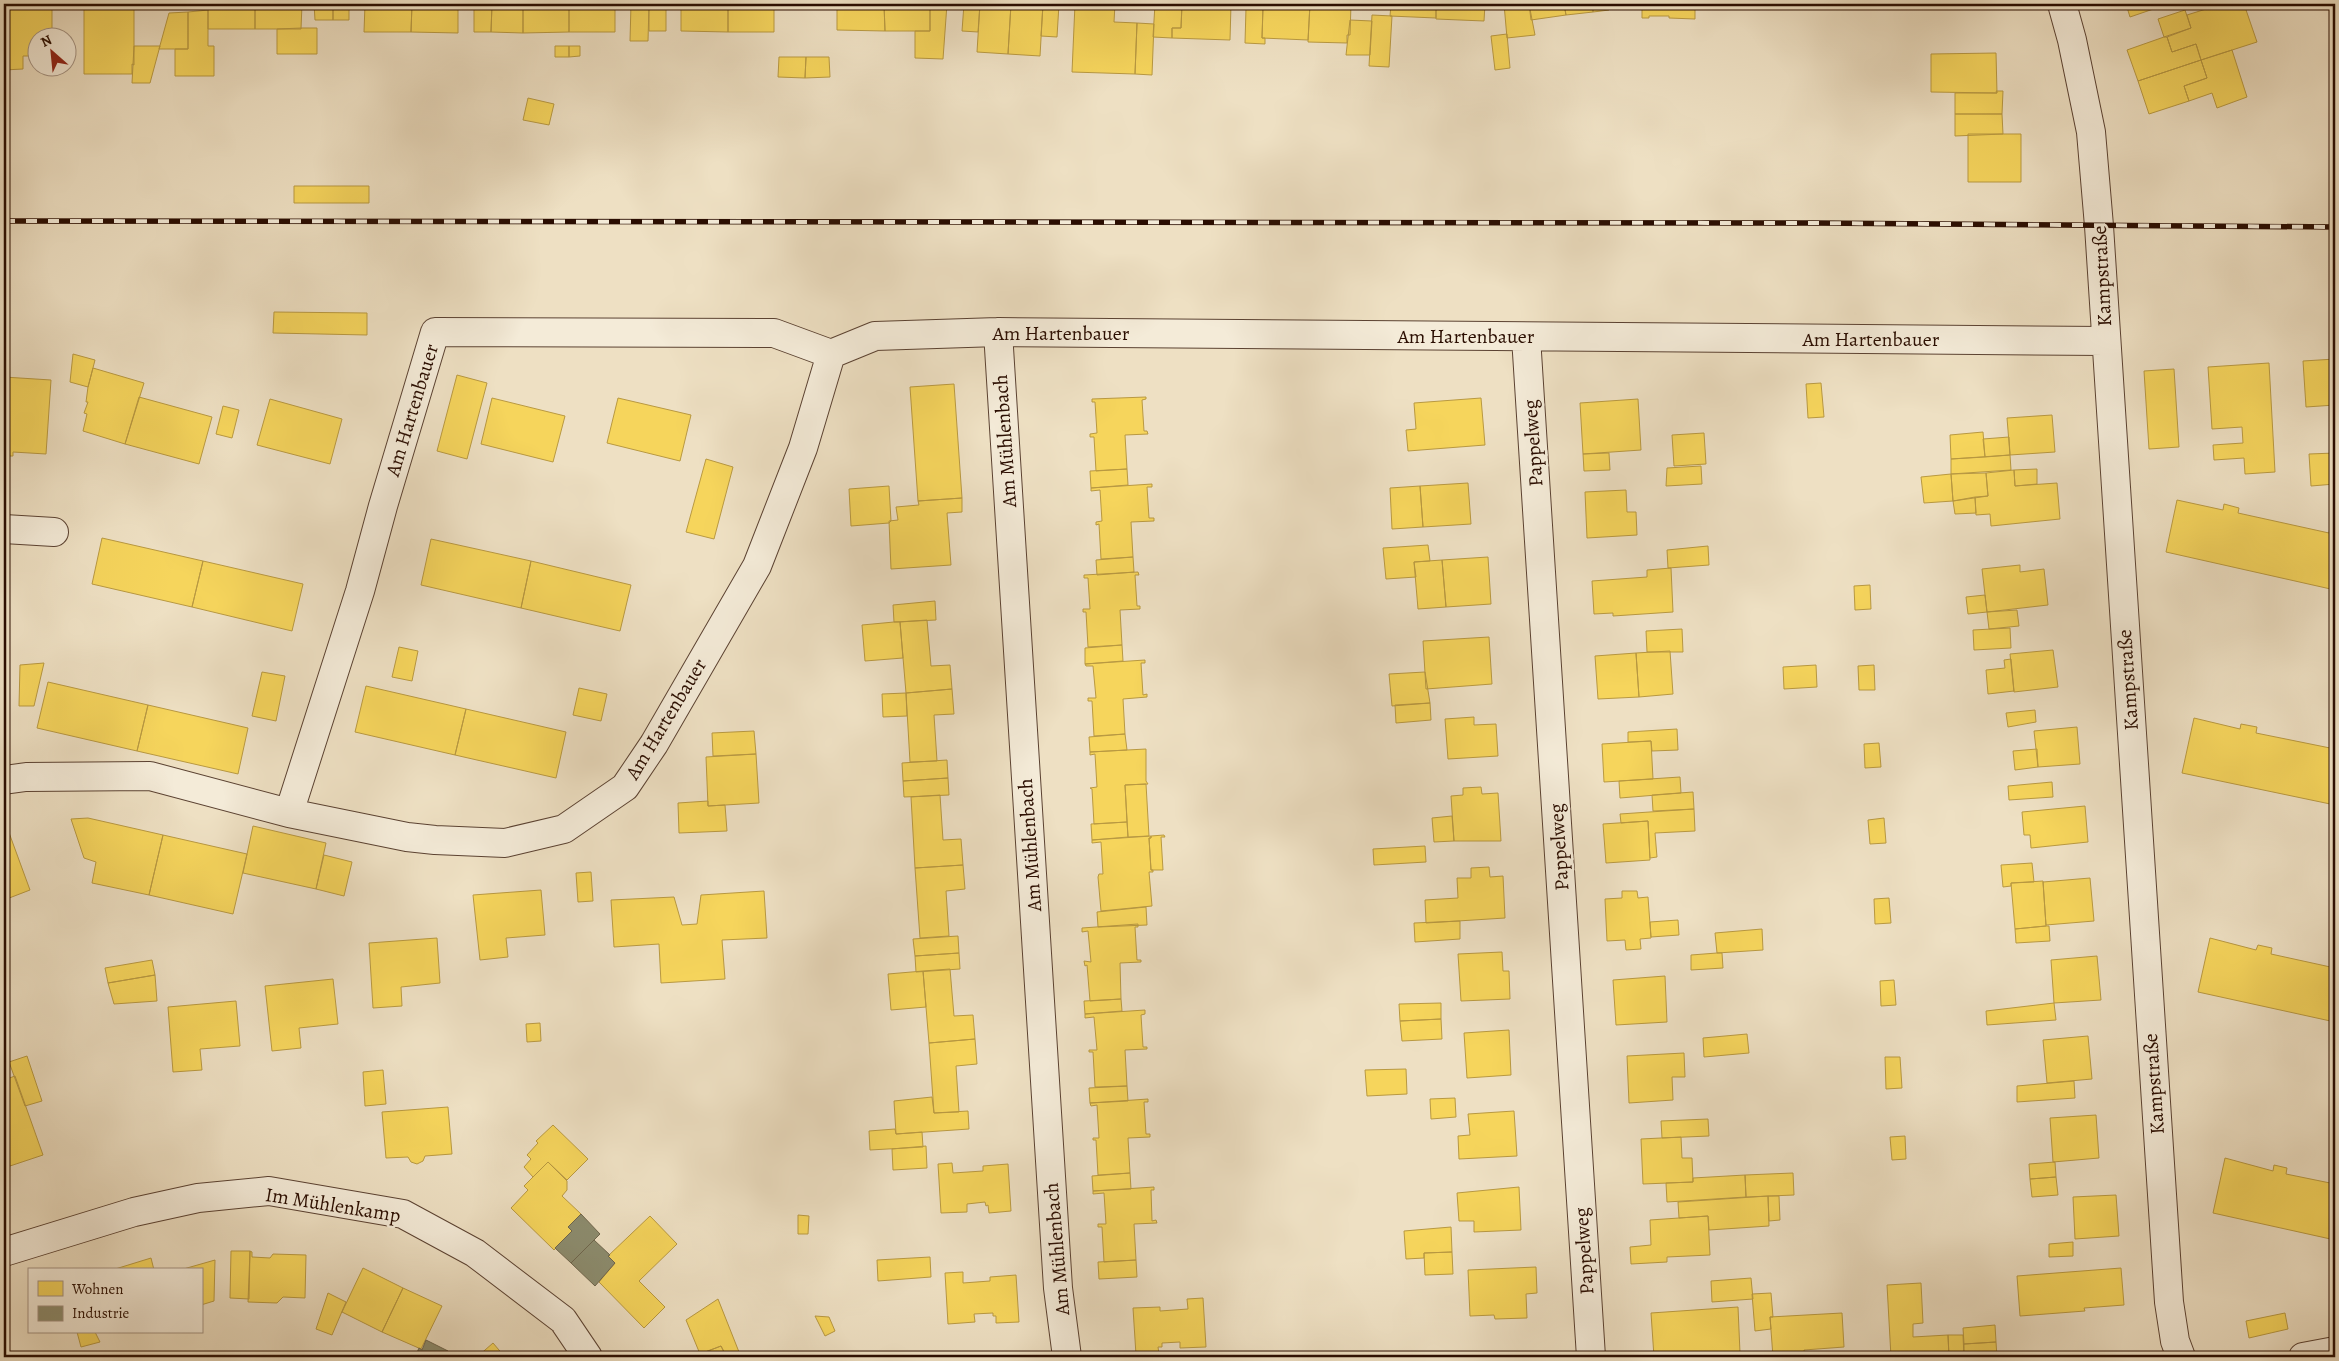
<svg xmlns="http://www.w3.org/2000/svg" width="2339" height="1361" font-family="Alegreya,serif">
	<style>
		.homes { fill: #f6d55c; stroke: #b99941 }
		.industry { fill: #8c8c6e; stroke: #6f664d }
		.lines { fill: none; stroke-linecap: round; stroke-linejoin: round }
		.street-casing { stroke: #5b4232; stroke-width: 30 }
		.street { stroke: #f4ebd8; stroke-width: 28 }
		.rail-casing { stroke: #2a0d01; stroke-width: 5.5 }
		.rail { stroke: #f4ebd8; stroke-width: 4; stroke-dasharray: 11; stroke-linecap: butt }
		.labels { text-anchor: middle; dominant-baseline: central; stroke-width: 5; stroke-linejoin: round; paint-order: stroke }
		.street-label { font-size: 20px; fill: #2a0d01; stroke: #f4ebd8 }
	</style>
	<rect width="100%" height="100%" fill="#eee0c3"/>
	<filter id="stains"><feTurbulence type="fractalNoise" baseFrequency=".004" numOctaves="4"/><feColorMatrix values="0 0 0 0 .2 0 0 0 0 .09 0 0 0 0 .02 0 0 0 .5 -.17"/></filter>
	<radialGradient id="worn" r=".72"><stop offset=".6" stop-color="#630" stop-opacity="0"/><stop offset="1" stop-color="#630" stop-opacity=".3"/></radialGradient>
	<!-- homes -->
	<path class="homes" d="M4,4H52V38H38V56H23V69L4,70Z
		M84,4H134V65L132,64V74H84Z
		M208,4H255V29H208Z
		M255,4H302L301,29H255Z
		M314,4H333V20H315Z
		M333,4H349V20H333Z
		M365,4H412L411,32H364Z
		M412,4H458V33L411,32Z
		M474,4H492L491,32H474Z
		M492,4H523V33L491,32Z
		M523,4H569V32L523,33Z
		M569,4H615V32H569Z
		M631,4H649L648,41H630Z
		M649,4H666V31H649Z
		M681,4H728V32L681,31Z
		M728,4H774V32H728Z
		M837,4H884L885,31L837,30Z
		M884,4H930V31H885Z
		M930,4H947L943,59L915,58V31H930Z
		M964,4H980L978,32L962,31Z
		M980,4H1011L1008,54L977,52Z
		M1011,4H1043L1040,56L1008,54Z
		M1043,4H1059L1057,37L1041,36Z
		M1075,4H1115L1114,22L1137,23L1135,74L1072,72Z
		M1155,4H1182L1181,28H1172V38L1153,37Z
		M1182,4H1231L1230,40L1172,38V28H1181Z
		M1263,4H1310L1308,40L1262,38Z
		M1310,4H1351L1350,35H1347V43L1308,42Z
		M1391,4H1436V18L1390,16Z
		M1436,4H1485L1484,21L1436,19Z
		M1504,4H1529L1535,35L1507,38Z
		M1529,4H1564L1566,15L1531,20Z
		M1564,4H1593V12L1566,15Z
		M1593,4H1609V10L1593,12Z
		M1626,4H1695V19L1669,18V16H1649V18H1642V6L1626,7Z
		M2126,4H2168L2130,17Z
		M2222,4H2244L2257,42L2201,60L2196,44L2172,52L2167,37L2191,28L2187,15Z
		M1246,8L1263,9L1262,38H1265V44L1245,43Z
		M208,10V46H214V76H175V49H188V12Z
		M2185,10L2191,28L2164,37L2158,19Z
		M188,12V49H159L169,13Z
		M1372,15L1392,16L1389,67L1369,66Z
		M1350,20L1372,21L1370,55H1346Z
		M1137,23L1154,24L1152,75L1135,74Z
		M302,28H317V54H277V29Z
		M1507,34L1510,68L1495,70L1491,36Z
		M2164,37H2167L2172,52L2196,44L2201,60L2138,81L2127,50Z
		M134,46H160L150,83H132Z
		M555,46H569V57H555Z
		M569,46H580V56L569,57Z
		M2232,50L2247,97L2217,108L2212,93L2189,101L2184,86L2207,78L2201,60Z
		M1996,53L1997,93L1931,92V54Z
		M779,57H806L805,78L778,77Z
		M806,57H829L830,77L805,78Z
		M2201,60L2207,78L2184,86L2189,101L2149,114L2138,81Z
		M1996,91H2003L2002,114H1955V93H1997Z
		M528,98L554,104L549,125L523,120Z
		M1955,114H2002L2003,134L1955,136Z
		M1968,134H2021V182H1968Z
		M294,186H369V203H294Z
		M274,312L367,313V335L273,333Z
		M73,354L95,360L88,387L70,382Z
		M2335,359V405L2306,407L2303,361Z
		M2269,363L2275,472L2245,474L2244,458L2214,460L2213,445L2243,443L2242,427L2212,429L2208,367Z
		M93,368L144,383L125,444L83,431L87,414L84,413L88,402H86L88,387Z
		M2174,369L2179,447L2149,449L2144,371Z
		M457,375L487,383L467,459L437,451Z
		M4,377L51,380L46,454L13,452V456H4Z
		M1821,383L1824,417L1808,418L1806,384Z
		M954,384L962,498L918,501L910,387Z
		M139,397L212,417L199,464L125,444Z
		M1146,397V399L1142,400L1144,431H1147L1148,434L1125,435L1127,469L1096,471L1094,437H1090V434L1097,433L1095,402H1092V399Z
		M492,398L565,416L553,462L481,444Z
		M618,398L691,415L680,461L607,443Z
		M1481,398L1485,445L1408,451L1406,430L1416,429L1414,403Z
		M270,399L342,419L330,464L257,445Z
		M1638,399L1641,450L1583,454L1580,403Z
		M223,406L239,410L232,438L216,434Z
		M2052,415L2055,452L2010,455L2007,418Z
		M1983,432L1985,457L1951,459L1950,435Z
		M1704,433L1706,464L1674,466L1672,435Z
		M2009,437L2010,455L1985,457L1983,439Z
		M1609,453L1610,470L1584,471L1583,454Z
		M2335,453V484L2311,486L2309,454Z
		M2010,455L2011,470L1951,474V459Z
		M706,459L733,467L714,539L686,532Z
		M1701,466L1702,484L1666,486L1667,468Z
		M1127,469L1128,485L1091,488L1090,471Z
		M2037,469V484L2015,486L2014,470Z
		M2014,470L2015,486L2057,483L2060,519L1991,526L1990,514L1976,515L1975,497L1988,496L1986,473Z
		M1986,473L1988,496L1953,501L1951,474Z
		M1951,474L1953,501L1924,503L1921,477Z
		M1468,483L1471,524L1423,527L1420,486Z
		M1152,484V487H1147L1149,518H1154V521L1131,522L1133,557L1101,559L1099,524L1096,525V522L1102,521L1100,490L1091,491V488Z
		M889,486L891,521L889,523L851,526L849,489Z
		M1420,486L1423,527L1392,529L1390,488Z
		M1626,490L1627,512H1636L1637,535L1587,538L1585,492Z
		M1975,497L1976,513L1955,514L1953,501Z
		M962,498V512L947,513L951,565L891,569L889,521L898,520L896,507L919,505L918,501Z
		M2177,500L2223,510L2224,504L2239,508L2238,513L2329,533L2330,527L2335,528V590L2166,552Z
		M102,538L203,561L192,607L92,584Z
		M431,539L531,561L521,608L421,585Z
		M1428,545L1430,561L1414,562L1416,577L1386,579L1383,548Z
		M1708,546L1709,565L1668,568L1667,550Z
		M1133,557L1134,572L1097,575L1096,560Z
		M1488,557L1491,604L1446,607L1442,560Z
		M1442,560L1446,607L1418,609L1414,562Z
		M203,561L303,584L292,631L192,607Z
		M531,561L631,585L620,631L521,608Z
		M2020,565V572L2044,569L2048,605L1987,612L1982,569Z
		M1671,568L1673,612L1613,616V613L1594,614L1592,581L1647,577V570Z
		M1138,572L1139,575H1135L1137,606H1140V609L1120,610L1122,645L1088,647L1086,612H1083V609H1090L1088,578H1084V575Z
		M1870,585L1871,609L1855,610L1854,586Z
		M1985,595L1987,612L1968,614L1966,597Z
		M935,601L936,620L894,622L893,605Z
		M2017,610L2019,626L1989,629L1987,612Z
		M927,620L931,666L950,665L952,689L906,693L900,622Z
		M894,622H900L903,658L865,661L862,625Z
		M2010,628L2011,648L1974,650L1973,630Z
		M1682,629L1683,652H1647L1646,631Z
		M1489,637L1492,684L1426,689L1423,641Z
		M1122,645L1123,661L1085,664V648Z
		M399,647L418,651L412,681L392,677Z
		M2053,650L2058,687L2014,692L2010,654Z
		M1670,651L1673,694L1639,697L1636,653Z
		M1636,653L1639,697L1598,699L1595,656Z
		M2011,659L2014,691L1988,694L1986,670L2005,668L2004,660Z
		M1145,660V663H1141L1143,695L1147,694V697L1123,699L1125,734L1094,736L1092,701H1088V698H1096L1093,666H1086L1085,664Z
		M44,663L34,706H19L20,665Z
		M1816,665L1817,687L1784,689L1783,667Z
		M1874,665L1875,690H1859L1858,666Z
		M262,672L285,676L276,721L252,716Z
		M1425,672L1430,703L1392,706L1389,674Z
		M48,682L148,705L137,751L37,728Z
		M366,686L466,709L455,755L355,732Z
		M579,688L607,694L601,721L573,715Z
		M952,689L954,714L934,715L937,761L910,762L906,693Z
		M906,693L907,716L883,717L882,694Z
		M1430,703L1431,720L1396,723L1395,705Z
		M148,705L248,728L238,774L137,751Z
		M466,709L566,732L556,778L455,755Z
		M2035,710L2036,722L2008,727L2006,713Z
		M1474,717V725L1496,724L1498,756L1448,759L1445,719Z
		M2194,718L2240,729L2241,724L2257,727L2256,733L2335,749V805L2182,773Z
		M2077,727L2080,764L2038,767L2034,731Z
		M1677,729L1678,750L1652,751L1651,741L1628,742V732Z
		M754,731L756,754L713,756L712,733Z
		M1125,734L1127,750L1090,752L1089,737Z
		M1651,741L1653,779L1604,782L1602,744Z
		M1879,743L1881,767L1865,768L1864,744Z
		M1146,749V781L1148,784L1125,785L1127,822L1094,824L1092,789L1090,788L1097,787L1095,754L1090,755V752Z
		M2037,749L2038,767L2015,770L2013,751Z
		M756,754L759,803L708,806L706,757Z
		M947,760L948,778L903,781L902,763Z
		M1680,777L1681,793L1620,798L1619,781Z
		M948,778L949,795L904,797L903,781Z
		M2052,782L2053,797L2009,800L2008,786Z
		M1146,784L1149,836L1128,837L1125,785Z
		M1481,787L1482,794L1498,793L1501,841H1454L1451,796L1463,795V788Z
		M1693,792L1694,809L1653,811L1652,795Z
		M940,795L943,840L961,839L963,865L915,868L911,797Z
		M708,801V806L725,805L727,831L679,833L678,803Z
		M2085,806L2088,842L2031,848L2030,835H2024L2022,812Z
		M1694,809L1695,831L1655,833L1657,857L1650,858L1648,821L1621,823L1620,814Z
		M1452,816L1454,841L1434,842L1432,818Z
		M88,818L163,835L149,895L92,883L96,862L84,858L71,819Z
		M1884,818L1886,843L1870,844L1868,820Z
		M4,819L30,890L4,900Z
		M1648,821L1650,860L1606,863L1603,824Z
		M1127,822L1128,837L1092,840L1091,824Z
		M253,826L326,843L316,889L243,873Z
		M163,835L247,854L233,914L149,895Z
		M1164,835L1165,837H1161L1163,870H1151L1149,838H1151V836Z
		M1151,836V838H1149L1151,870H1153V872H1149L1152,906L1101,911L1098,877L1099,874H1103L1101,842L1092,843V840Z
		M1425,846L1426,862L1374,865L1373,849Z
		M324,855L352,862L344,896L316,889Z
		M2032,863L2034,882L2011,883V886L2003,887L2001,865Z
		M963,865L965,889L946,891L949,936L920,938L915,868Z
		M1489,867L1490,877L1503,876L1505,918L1426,923L1425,900L1458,898L1457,878H1471V868Z
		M591,872L593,901L578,902L576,873Z
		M2090,878L2094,921L2046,925L2043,882Z
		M2043,881L2046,926L2015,929L2011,883Z
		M541,890L545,935L506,938L508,957L480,960L473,895Z
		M764,891L767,938L722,940L725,979L661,983L659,944L614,947L611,900L674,897L682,925L697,924L701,895Z
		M1622,891H1637L1638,898L1648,897L1651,938L1640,939L1641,949L1626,950L1625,940L1607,941L1605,899L1622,898Z
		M1889,898L1891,923L1875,924L1874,899Z
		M1146,907L1147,925L1098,927L1097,912Z
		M1678,920L1679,935L1651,937L1650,922Z
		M1460,921V939L1415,942L1414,923Z
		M1138,924V927H1135L1137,960H1141V962L1120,963L1121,999L1090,1001L1087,965L1085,966L1084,961L1091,962L1088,931L1082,932V928Z
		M2046,926H2049L2050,941L2016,943L2015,929Z
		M1762,929L1763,950L1717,953L1715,933Z
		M958,936L959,953L915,956L913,939Z
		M437,938L440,983L401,987L402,1006L373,1008L369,943Z
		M2210,938L2256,950L2258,945L2272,948L2271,954L2335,968V1022L2198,992Z
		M1502,952L1503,971H1509L1510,999L1461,1001L1458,954Z
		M959,953L960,969L916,972L915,956Z
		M1717,953H1722L1723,968L1691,970V955Z
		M2097,956L2101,1000L2054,1003L2051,960Z
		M152,960L155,975L108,983L105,968Z
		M950,969L954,1016L973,1015L975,1039L929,1043L923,971Z
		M923,971L926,1007L891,1010L888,974Z
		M155,975L157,1001L114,1004L108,983Z
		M1665,976L1667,1022L1616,1025L1613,980Z
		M333,979L338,1024L299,1028L301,1048L272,1051L265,986Z
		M1894,980L1896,1005L1881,1006L1880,981Z
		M1121,999L1122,1011L1085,1014L1084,1001Z
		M236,1001L240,1046L200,1049L202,1070L173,1072L168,1007Z
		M1441,1003V1019L1400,1021L1399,1004Z
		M2054,1003L2056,1020L1987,1025L1986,1011Z
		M1145,1010V1014L1141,1015L1143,1047H1147V1049L1125,1050L1127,1086L1095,1087L1093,1052H1089V1050H1097L1094,1017L1085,1018V1014Z
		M1441,1019L1442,1039L1402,1041L1400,1021Z
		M540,1023L541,1041L527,1042L526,1024Z
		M1509,1030L1511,1075L1467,1078L1464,1033Z
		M1747,1034L1749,1053L1704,1057L1703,1038Z
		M2088,1036L2092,1079L2047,1083L2043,1040Z
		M975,1039L977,1064L956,1066L959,1112L934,1113L929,1043Z
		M1684,1053L1685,1077H1672L1673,1100L1629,1103L1627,1056Z
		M27,1056L42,1101L25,1106L9,1062Z
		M1885,1057H1900L1902,1088L1886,1089Z
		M1406,1069L1407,1094L1367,1096L1365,1070Z
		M383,1070L386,1104L365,1106L363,1072Z
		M15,1076L43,1155L4,1168V1080Z
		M2074,1081L2075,1098L2017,1102V1086Z
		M1127,1086L1128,1101L1090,1103L1089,1088Z
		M932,1097L934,1113L968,1111L969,1129L896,1134L894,1101Z
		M1455,1098L1456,1117L1431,1119L1430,1099Z
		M1148,1099V1102H1144L1146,1134H1150V1137L1128,1138L1130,1173L1098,1175L1096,1140H1093V1138H1099L1097,1105L1091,1106L1090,1103Z
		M448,1107L452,1154L425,1156L423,1161L417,1164L411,1162L408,1157L386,1158L382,1112Z
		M1514,1111L1517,1156L1459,1159L1458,1136L1470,1135L1468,1114Z
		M2096,1115L2099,1158L2053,1162L2050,1118Z
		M1708,1119L1709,1136L1662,1138L1661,1121Z
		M553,1125L588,1159L567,1180L548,1162L533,1177L524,1167L531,1159L527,1155L538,1143L536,1141Z
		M895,1129L896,1134L922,1132L923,1147L870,1150L869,1131Z
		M1905,1136L1906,1159L1892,1160L1890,1137Z
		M1681,1137L1682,1158H1692L1693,1182L1643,1184L1641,1139Z
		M926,1146L927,1168L893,1170L892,1149Z
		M2225,1158L2273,1171L2274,1165L2287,1168L2286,1174L2335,1184V1240L2213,1213Z
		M548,1162L567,1181V1190L562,1196L581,1214L568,1227L572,1231L554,1250L511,1208L528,1190L524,1186Z
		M2055,1162L2056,1177L2030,1179L2029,1164Z
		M952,1163L953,1173L983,1171V1166L1008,1164L1011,1211L989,1213L988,1205L986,1206L985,1202L967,1204V1212L941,1213L938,1164Z
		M1130,1173L1131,1189L1093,1191L1092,1176Z
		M1793,1173L1794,1195L1746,1197L1745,1175Z
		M1745,1175L1746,1197L1667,1202L1666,1183L1693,1182V1178Z
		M2056,1177L2058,1195L2032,1197L2030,1179Z
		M1154,1187V1190H1151L1152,1221L1156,1220L1157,1223L1134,1224L1136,1260L1104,1262L1102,1227H1098V1224H1106L1104,1193L1093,1194V1191Z
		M1519,1187L1521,1230L1474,1232V1221H1459L1457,1193Z
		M2116,1195L2119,1236L2075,1239L2073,1197Z
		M1768,1196H1779L1780,1220L1769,1221Z
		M1768,1196L1769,1226L1709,1230L1708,1216L1679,1218L1678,1202Z
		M798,1215L809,1216L808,1234H798Z
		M650,1216L677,1244L639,1281L665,1307L644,1328L599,1282L615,1263L608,1256Z
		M1708,1216L1710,1255L1667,1257V1262L1631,1264L1630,1247L1651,1245L1650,1220Z
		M1451,1227L1452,1252L1424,1253V1258L1406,1259L1404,1231Z
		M2073,1242V1256L2049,1257V1244Z
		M231,1251H250L249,1299L230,1298Z
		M250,1251L252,1252V1257L270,1258L273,1254L306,1255L305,1298L283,1297L277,1303L248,1302Z
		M1452,1252L1453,1274L1425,1275L1424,1253Z
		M930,1257L931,1277L878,1281L877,1260Z
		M151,1258L154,1270H112Z
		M215,1260L214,1301L201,1305V1270H180Z
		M1136,1260L1137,1277L1099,1279L1098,1262Z
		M1536,1267L1537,1293L1526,1294L1527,1318L1495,1319L1494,1315L1470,1316L1468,1270Z
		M363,1268L403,1288L382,1332L342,1312Z
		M2121,1268L2124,1305L2084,1308L2085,1311L2020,1316L2017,1276Z
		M963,1272V1283L990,1281V1277L1016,1275L1019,1322L996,1323V1316H993V1313L974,1314L975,1322L948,1324L945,1273Z
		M1751,1278L1753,1299L1712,1302L1711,1281Z
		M1921,1283L1923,1323L1913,1324V1337L1948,1335L1949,1357H1891L1887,1285Z
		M403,1288L442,1306L421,1349L382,1332Z
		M328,1293L346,1302L332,1335L316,1329Z
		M1771,1293L1773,1317H1770L1771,1329L1755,1331L1752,1294Z
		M1203,1298L1206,1347L1180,1348V1342L1162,1343V1347H1158L1159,1354L1136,1355L1133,1308L1160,1307V1311L1188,1309L1187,1299Z
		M718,1299L739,1352L727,1357L721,1346L700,1354L686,1320Z
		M1738,1307L1740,1353L1654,1357L1651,1313Z
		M1842,1313L1844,1347L1804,1350L1805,1357H1773L1770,1317Z
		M2285,1313L2288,1329L2249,1338L2246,1321Z
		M815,1316L829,1317L835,1331L825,1336Z
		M1995,1325L1996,1342L1964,1344L1963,1328Z
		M77,1332H95L100,1342L81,1347Z
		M1948,1335H1963L1964,1357H1949Z
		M1996,1342L1997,1357H1964V1344Z
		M493,1343L505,1357H477Z
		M721,1346L726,1357H693L700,1354Z"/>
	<!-- industry -->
	<path class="industry" d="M581,1214L600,1234L571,1263L555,1248L572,1231L568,1227Z
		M594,1240L610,1255L608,1256L615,1263L595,1286L571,1263Z
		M426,1340L448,1351L443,1357H415L419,1348L422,1350Z
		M448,1351L452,1357H443Z"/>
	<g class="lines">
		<!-- street casing -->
		<g class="street-casing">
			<path id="street" d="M2062,4L2072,40L2091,132L2099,226L2169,1302L2175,1341L2181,1357
				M998,332L1058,1288L1067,1357
				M1526,337L1591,1357
				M4,529L54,532
				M4,780L26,777L150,776L289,813L407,837L435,840L505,843L564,829L625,787L654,744L757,566L803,448L831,354L875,336L998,332L2105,341
				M289,813L360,591L383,506L435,332L774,333L831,354
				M4,1252L134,1212L198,1198L269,1191L403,1214L475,1253L563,1320L588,1357
				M2303,1357L2335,1351"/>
		</g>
		<!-- street -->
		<use href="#street" class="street"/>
		<!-- rail casing -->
		<g class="rail-casing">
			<path id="rail" d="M4,221L1813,223L2335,227"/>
		</g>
		<!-- rail -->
		<use href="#rail" class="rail"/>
	</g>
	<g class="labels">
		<!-- street labels -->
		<g class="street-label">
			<text transform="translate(2102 276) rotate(-93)">Kampstraße</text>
			<text x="1061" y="333">Am Hartenbauer</text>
			<text x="1466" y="336">Am Hartenbauer</text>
			<text x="1871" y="339">Am Hartenbauer</text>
			<text transform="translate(412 410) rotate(-73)">Am Hartenbauer</text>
			<text transform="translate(1005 441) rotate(-94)">Am Mühlenbach</text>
			<text transform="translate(1533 443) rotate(-94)">Pappelweg</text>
			<text transform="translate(2128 680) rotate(-94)">Kampstraße</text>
			<text transform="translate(666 719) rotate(-59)">Am Hartenbauer</text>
			<text transform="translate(1030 845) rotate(-94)">Am Mühlenbach</text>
			<text transform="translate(1559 847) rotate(-94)">Pappelweg</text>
			<text transform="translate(2154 1084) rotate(-94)">Kampstraße</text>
			<text transform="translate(333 1205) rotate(9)">Im Mühlenkamp</text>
			<text transform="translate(1057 1249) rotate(-95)">Am Mühlenbach</text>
			<text transform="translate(1584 1251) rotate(-94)">Pappelweg</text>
		</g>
	</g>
	<!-- margin -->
	<rect width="2339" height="1361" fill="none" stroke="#eee0c3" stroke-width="20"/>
	<rect x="5" y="5" width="2329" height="1351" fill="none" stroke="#2a0d01" stroke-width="2.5"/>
	<rect x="10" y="10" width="2319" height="1341" fill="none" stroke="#2a0d01"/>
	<!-- legend -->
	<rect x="28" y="1268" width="175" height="65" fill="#f4ebd8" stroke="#a39282"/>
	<rect x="38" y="1281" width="25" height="15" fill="#f6d55c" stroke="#a39282"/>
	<text x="72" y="1294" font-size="15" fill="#2a0d01">Wohnen</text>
	<rect x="38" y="1306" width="25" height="15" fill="#8c8c6e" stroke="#a39282"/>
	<text x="72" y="1318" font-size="15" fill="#2a0d01">Industrie</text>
	<!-- north arrow -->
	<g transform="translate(52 52) rotate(333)"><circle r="24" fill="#f4ebd8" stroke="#a39282"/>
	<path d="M0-4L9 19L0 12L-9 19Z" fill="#8f2418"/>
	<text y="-8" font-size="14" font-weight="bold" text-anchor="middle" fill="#2a0d01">N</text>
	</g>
	<rect width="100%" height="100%" filter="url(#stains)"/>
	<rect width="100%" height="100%" fill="url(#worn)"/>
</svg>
